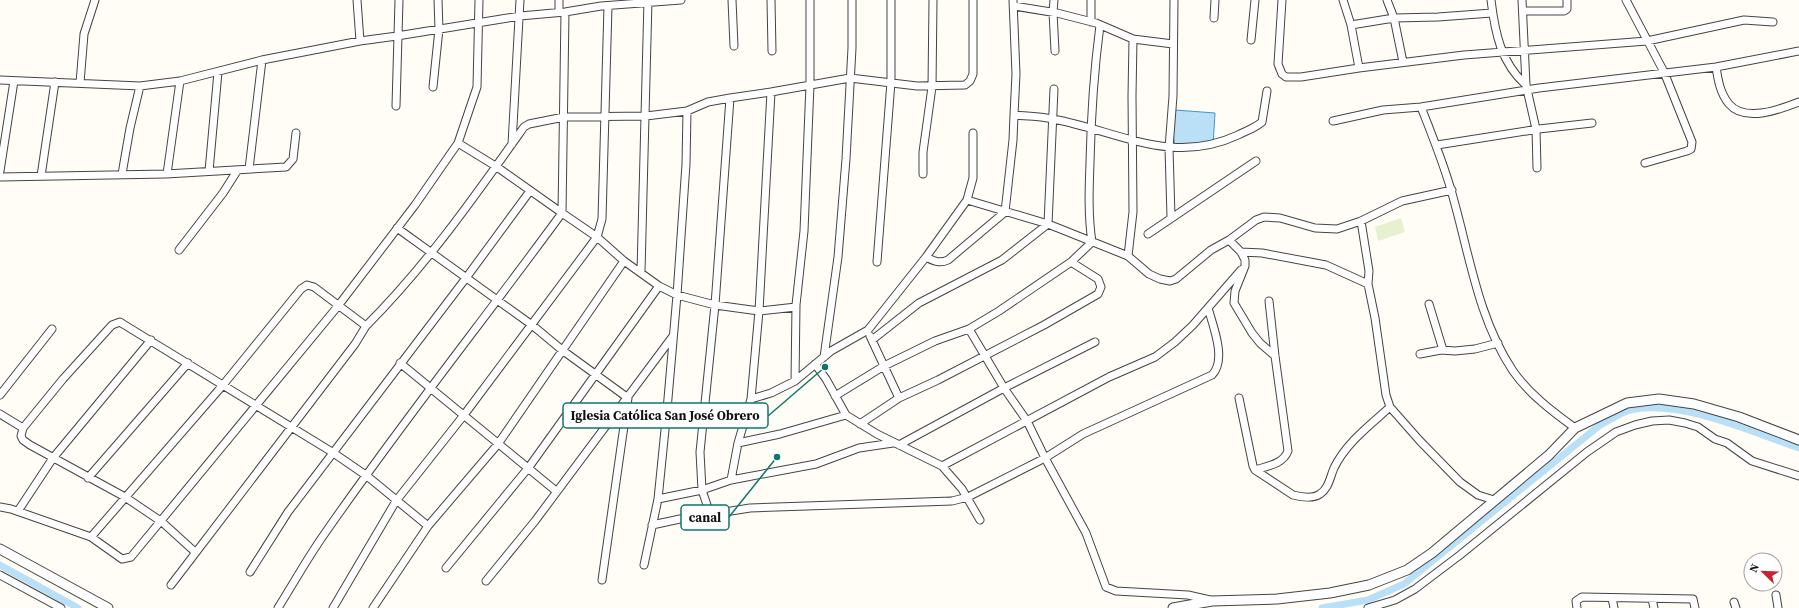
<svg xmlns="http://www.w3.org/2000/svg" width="1799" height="608" font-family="'Source Serif 4',serif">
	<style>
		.pitch { fill: #e6f2cf }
		.water { fill: #b9e0f7; stroke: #3f96cf }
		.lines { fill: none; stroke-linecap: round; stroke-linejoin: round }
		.canal { stroke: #b9e0f7; stroke-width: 7 }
		.minor-casing { stroke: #444; stroke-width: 9 }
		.tertiary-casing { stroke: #444; stroke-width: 11 }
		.minor { stroke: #fff; stroke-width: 7 }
		.tertiary { stroke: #fff; stroke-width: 9 }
		.leader { fill: none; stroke: #0f766e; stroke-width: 1.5 }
		.callout-dot { fill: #0f766e; stroke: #fff; stroke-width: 1.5 }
		.callout { fill: #fff; stroke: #0f766e; stroke-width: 1.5 }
		.callout-label { font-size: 13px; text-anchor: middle; font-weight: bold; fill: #111 }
	</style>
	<rect width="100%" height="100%" fill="#fffdf5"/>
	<!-- pitch -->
	<path class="pitch" d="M1401,218L1405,232L1378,241L1375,227Z"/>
	<!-- water -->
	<path class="water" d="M1175,110L1215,113L1213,146H1175L1173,134Z"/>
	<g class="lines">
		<!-- canal -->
		<path class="canal" d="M0,565L78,608
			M1322,608L1368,600L1404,584L1600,425C1609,421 1620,413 1630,410C1681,399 1751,432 1799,448"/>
		<!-- minor casing -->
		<g class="minor-casing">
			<path id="minor" d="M357,0L360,41
				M559,0V12
				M732,0L734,46
				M771,0L772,51
				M1013,0L1016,74L1014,115
				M1054,0L1053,12L1055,51
				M1282,0L1278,64L1282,74L1286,77H1301L1359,68L1464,55L1647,41L1744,20L1773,22
				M1343,0L1351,25L1359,68
				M1387,0L1394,18L1403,62
				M1491,0C1495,33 1501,63 1526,85
				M1522,0L1526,85L1536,129L1537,168
				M1626,0L1664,72L1692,142L1691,149L1687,151L1645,163
				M1014,6L1057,13L1096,23L1133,39L1173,44
				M1523,11H1564L1567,9V0
				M1214,18L1215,0
				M1091,22V0
				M1351,25L1394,18L1438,17L1492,13
				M1251,40L1255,0
				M1716,67C1718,80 1720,93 1729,104C1745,123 1781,109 1799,102
				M0,80L140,86L180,81L262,60L360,41L397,36L520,16L565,12L601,6L681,0
				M80,83L84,34L95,0
				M433,87L439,29L438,0
				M396,106L399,0
				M1421,107C1432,135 1443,162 1451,190C1469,251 1477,317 1513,371C1529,394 1553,412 1575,428
				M1333,121L1383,110L1421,107L1539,88L1716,67L1799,51
				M458,143L497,167L562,213
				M512,144L520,0
				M1437,145L1539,129L1592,123
				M249,169L262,60
				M0,171L14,81
				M209,171L218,72
				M122,174L130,128L140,86
				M167,174L180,81
				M923,174V152L932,87L933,0
				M41,176L55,82
				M0,177L166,174L286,167L293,159L296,133
				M967,200L1048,224L1054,89
				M562,213L565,12
				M1171,217L1169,148L1173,96L1174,0
				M1361,221L1369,271L1368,284
				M397,228L532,325L562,350L628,398L602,580
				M1148,234L1256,161
				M1229,240L1256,220L1264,217L1280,218L1315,228L1337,229L1361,221L1402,201L1452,190
				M179,250L223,193L237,171
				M1241,252L1262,253L1326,265L1368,284L1375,318L1386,395L1390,407L1420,441L1460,482L1478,495L1494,500
				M1128,256L1133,212L1132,96L1133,39
				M926,257C934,261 939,264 948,260L1005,212L1013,140L1014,115C1027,116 1041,116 1053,119C1118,131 1172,166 1238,135C1246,131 1255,128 1262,122L1267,91
				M877,262L891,82V0
				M641,272L648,0
				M1429,304L1443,350
				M969,329L1004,388L1027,421L1045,458L1086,533L1106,587L1116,591L1188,595L1210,600
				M870,336L899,398
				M872,340L919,303L1002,260L1048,224L1128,256L1149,274L1160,279L1170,281L1176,279L1211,250L1229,240L1241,252L1245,260V266L1235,291L1234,303L1252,333L1260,343L1275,356
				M1420,354L1441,350L1455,351L1475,349L1498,343
				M824,357L838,257L846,159L852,48V0
				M400,363L556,491
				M815,364L826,379L846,415L877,434L942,466L962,489L980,520
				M795,381L796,305L804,231L810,85V0
				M0,395L52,329
				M835,396L884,366L935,341L969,329L999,311L1071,262L1092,242C1088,216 1089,189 1090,163C1091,116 1094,71 1100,25
				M1239,398L1253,466L1255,470L1293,495C1301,497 1313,499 1320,494C1329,488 1330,477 1334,468C1346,443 1370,425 1390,407
				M751,399L771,393L795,381L831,351L868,330L926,257L967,200L973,178V133
				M0,414L23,428
				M860,424L899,398L938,380L1044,325L1098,294L1101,287L1098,279L1071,262
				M738,443L780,434L846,415
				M899,445L1004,388L1095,342
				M942,466L1109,377L1155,357L1175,342L1193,325L1241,270
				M1255,470C1268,466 1283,464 1288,451L1275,356L1269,301
				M88,478L188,363
				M731,480L738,443L751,399L759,311L771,92
				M658,499L702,490L731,480L816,464L859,448L893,443
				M0,507L11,509L91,537L223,385L301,289L307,285L314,287L366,326C426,266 475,196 524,127L529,124L564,117L646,116L687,111L708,102L730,98L771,92L850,78L917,86L965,85L970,81L973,74V0
				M18,511L53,458L151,340
				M710,514L702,490L700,452L715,305L730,98
				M652,525L680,519L750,508L952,501L968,497L1045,458L1083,434L1212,375C1227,360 1213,326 1208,308
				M91,537L122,559L131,557L338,306L415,205L458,143L477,87L479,0
				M195,552L162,522L125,497L30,445L23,440L21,436L23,428L63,379L112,325L120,322L123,324L332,452L367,476L428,526
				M644,565L658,499L667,410L677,295L686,164L687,111
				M446,568L529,467L659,286
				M250,572L288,512L466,278L530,191
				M0,575L61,608
				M486,581L535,521L673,336
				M171,585L355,344L366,326
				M1776,595L1778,608
				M1612,598L1614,608
				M1652,599L1654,608
				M1734,602L1736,608
				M278,608C293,584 307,559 323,536C399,426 483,321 562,213L597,237L624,261L659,286L677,295L715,305L759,311L796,307
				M333,608L396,501L464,415L597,237L602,219L608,6
				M373,608L428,526L498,444L624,261
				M1368,608L1395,600L1415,589L1460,555L1587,452L1616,432L1635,425L1652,421L1669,420L1685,423L1698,427L1715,439L1727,443L1752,461L1799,476
				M1577,608L1576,601L1582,597L1693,599L1695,608"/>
		</g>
		<!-- tertiary casing -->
		<g class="tertiary-casing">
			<path id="tertiary" d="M0,549L108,608
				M1173,608L1212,601L1277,599L1330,593L1369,585L1407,570L1432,553L1549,455L1575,428L1627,403L1659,399L1694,404L1739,417L1799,440"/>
		</g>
		<!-- minor -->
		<use href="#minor" class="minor"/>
		<!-- tertiary -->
		<use href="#tertiary" class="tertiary"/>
	</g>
	<!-- callouts -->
	<path class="leader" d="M825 367L768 416M777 457L729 517"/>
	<g class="callout-dot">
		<circle cx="825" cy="367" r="4"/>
		<circle cx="777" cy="457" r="4"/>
	</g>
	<g class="callout">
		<rect x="563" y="403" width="205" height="25" rx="4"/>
		<rect x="681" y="505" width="48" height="25" rx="4"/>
	</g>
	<g class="callout-label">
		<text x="665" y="420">Iglesia Católica San José Obrero</text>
		<text x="705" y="522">canal</text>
	</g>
	<!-- north arrow -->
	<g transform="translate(1763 572) rotate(293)"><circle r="19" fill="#ffffff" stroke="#a0a0a0"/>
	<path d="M0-3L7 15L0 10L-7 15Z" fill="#c4262e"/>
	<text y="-6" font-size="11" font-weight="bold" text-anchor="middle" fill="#111111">N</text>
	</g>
</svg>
